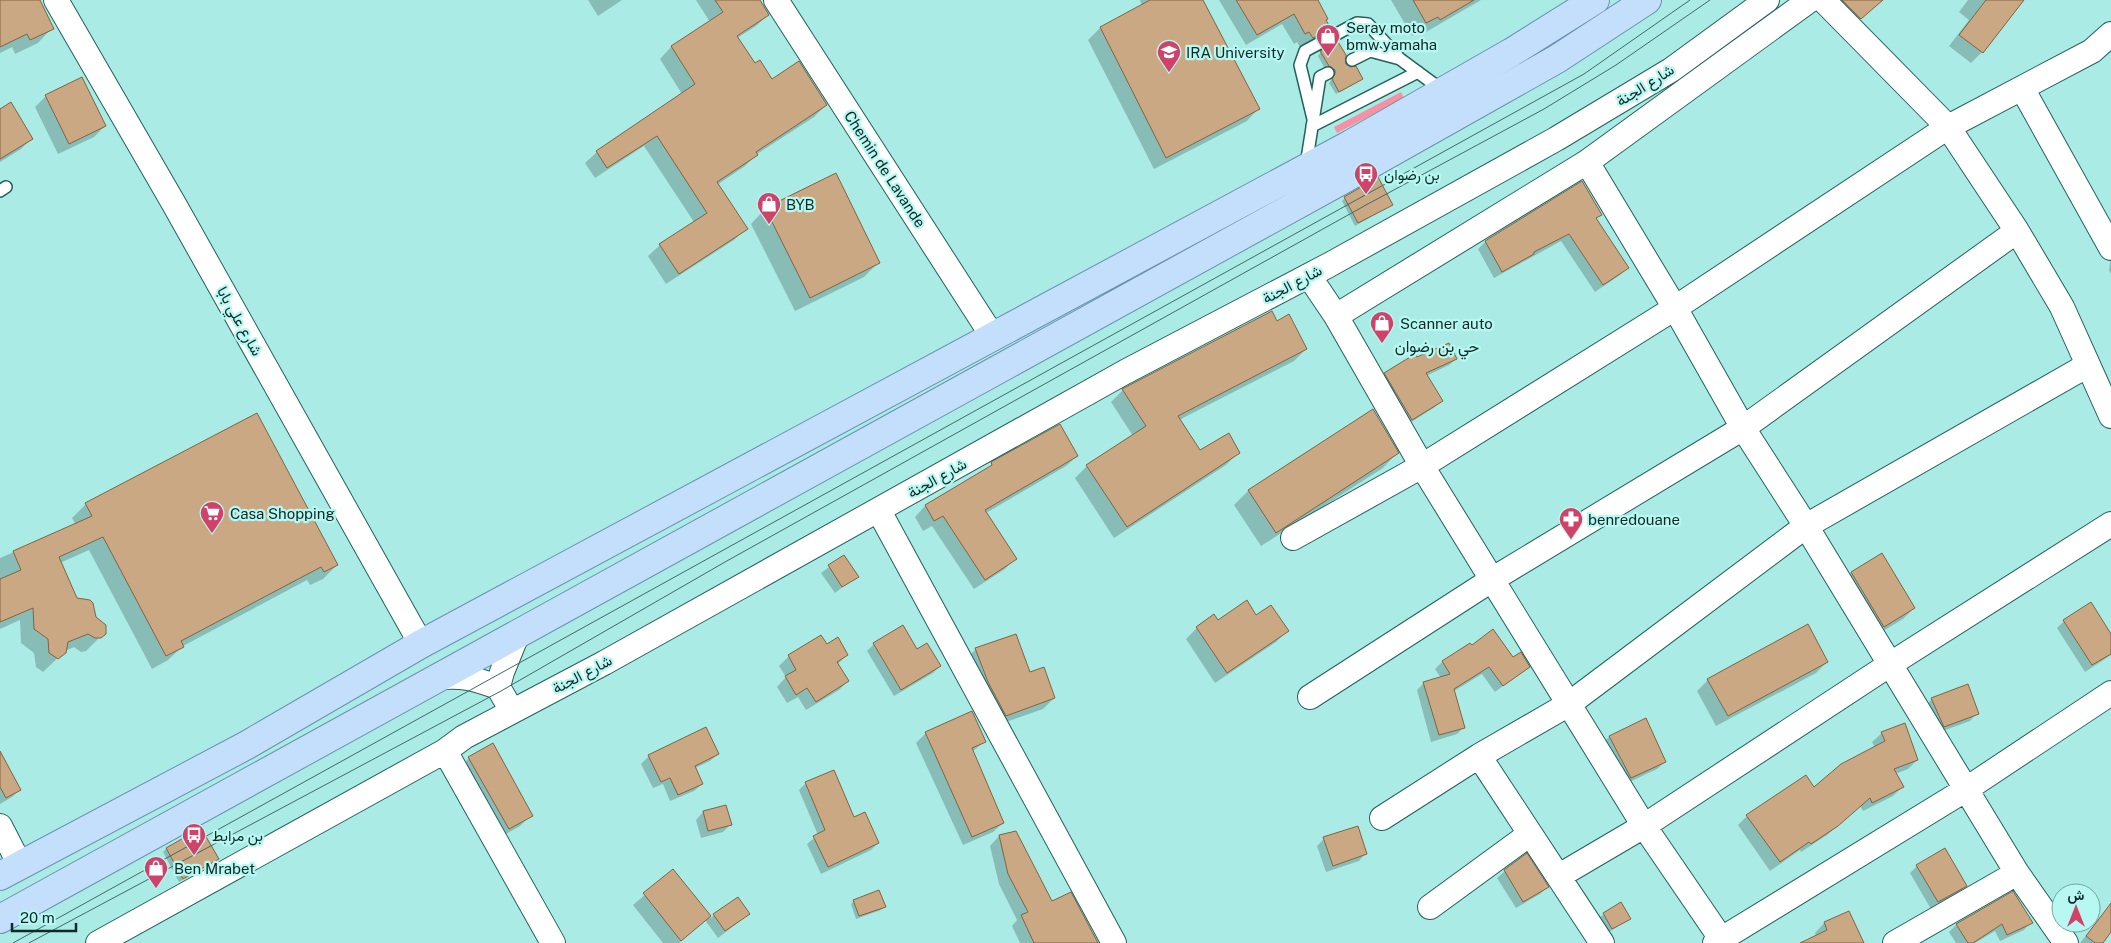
<svg xmlns="http://www.w3.org/2000/svg" width="2111" height="943" font-family="'Public Sans',Vazirmatn,sans-serif">
	<style>
		.green { fill: #f690a2 }
		.shadow { fill: #0003 }
		.building { fill: #caa883; stroke: #82633f }
		.lines { fill: none; stroke-linecap: round; stroke-linejoin: round }
		.service-casing { stroke: #22625d; stroke-width: 14 }
		.minor-casing { stroke: #22625d; stroke-width: 26 }
		.primary-casing { stroke: #6a91af; stroke-width: 30 }
		.service { stroke: #fff; stroke-width: 11 }
		.minor { stroke: #fff; stroke-width: 24 }
		.primary { stroke: #c3dffb; stroke-width: 28 }
		.tram { stroke: #436966; stroke-width: 1 }
		.labels { text-anchor: middle; dominant-baseline: central; stroke-width: 4.5; stroke-linejoin: round; paint-order: stroke }
		.poi-label { font-size: 15px; fill: #0f2927; stroke: #b8f8f2; text-anchor: start }
		.street-label { font-size: 15px; fill: #0f2927; stroke: #b8f8f2 }
		.neighbourhood-label { font-size: 16px; fill: #0f2927; stroke: #b8f8f2 }
	</style>
	<rect width="100%" height="100%" fill="#abebe5"/>
	<!-- green -->
	<path class="green" d="M1401,92L1404,98L1337,133L1334,127Z"/>
	<!-- shadow -->
	<path class="shadow" d="M0,0H38L52,28L38,43L15,54L12,47L0,53Z
		M588,0H622L598,16Z
		M696,0H758L768,15L756,26L737,38L755,65L772,80L826,105L814,117L757,154L745,166L717,185L746,229L734,240L666,284L648,256L660,245L694,222L644,146L595,178L585,163L597,152L682,94L660,59L671,47L710,22Z
		M1140,0H1202L1258,109L1247,121L1154,169L1088,40L1100,28L1142,6Z
		M1219,0H1316L1329,28L1318,39L1301,49L1297,42L1294,44L1282,24L1246,45Z
		M1391,0H1481L1426,32L1425,29L1412,36Z
		M1822,0H1882L1849,29Z
		M1968,0H2012L1982,52L1971,63L1949,46L1969,20L1959,12Z
		M1321,52L1344,64L1358,82L1336,94L1329,83L1333,78L1332,73L1325,69L1318,56Z
		M46,96L105,126L94,137L58,154L35,107Z
		M0,110L32,138L21,149L0,162Z
		M835,175L879,262L864,277L795,311L751,224L765,209Z
		M1582,183L1600,214L1595,219L1627,268L1620,275L1595,292L1561,241L1494,278L1478,249L1485,242Z
		M1345,198L1392,205L1355,226L1342,201Z
		M2111,257V274L2109,270Z
		M1306,349L1294,361L1179,420L1200,451L1238,453L1226,465L1114,538L1075,478L1087,466L1133,436L1111,402L1123,390Z
		M1416,359H1456L1449,365L1426,376L1442,401L1435,407L1405,426L1379,380L1385,374Z
		M1373,410L1397,453L1383,468L1261,546L1234,505L1248,491Z
		M1077,456L1066,466L986,513L1015,558L1005,569L974,589L932,526L923,531L915,517L925,506L985,471L992,464Z
		M86,504L337,565L323,579L310,585L307,580L183,646L168,660L152,669L89,550L60,563L76,599L94,618L104,633L86,651L81,652L74,647L65,651L43,672L36,667L34,653L21,643L20,620L0,629V558L76,525L72,518Z
		M1882,555L1914,608L1903,619L1873,637L1840,584L1851,573Z
		M844,556L857,576L835,593L821,573Z
		M1256,616L1287,631L1276,642L1215,683L1186,639L1197,628L1217,621Z
		M2064,621L2111,636V655L2085,672L2057,628Z
		M902,627L917,651L940,666L933,673L894,696L867,651L874,644Z
		M821,637L826,646L847,655L838,664L848,681L839,690L806,710L798,697L787,703L777,687L786,677L779,666L789,656Z
		M976,649L1030,673L1054,698L1043,709L995,726L965,660Z
		M1513,659L1528,667L1495,692L1482,674L1454,691L1464,727L1457,734L1431,742L1417,690L1424,683L1441,678L1435,669L1442,662Z
		M1827,662L1816,673L1716,726L1697,691L1708,680Z
		M1932,699L1977,713L1970,721L1937,733L1925,706Z
		M1645,720L1665,762L1657,769L1623,785L1602,744L1609,737Z
		M706,729L718,754L710,761L695,768L702,784L694,791L670,801L663,784L653,788L641,764L649,756Z
		M926,733L985,741L972,752L1003,823L993,832L963,845L916,743Z
		M1882,733L1917,760L1908,769L1895,774L1902,787L1893,796L1863,811L1860,806L1827,835L1801,852L1800,850L1770,871L1738,825L1747,816L1814,789L1875,748L1872,742Z
		M469,758L531,815L520,826L497,839L458,769Z
		M0,769L19,790L12,797L0,804Z
		M806,783L853,819L878,843L871,850L821,874L807,844L818,835L799,790Z
		M703,812L730,825L723,832L701,838L696,820Z
		M999,836L1051,902L1097,943H1020L1012,926L1017,920L999,884L990,846Z
		M1324,839L1366,853L1359,861L1326,872L1317,846Z
		M166,849L218,859L179,882L163,852Z
		M1917,866L1966,886L1958,893L1931,909L1910,873Z
		M673,871L711,918L714,915L749,914L718,938L705,920L679,943H663L633,905Z
		M1505,871L1547,887L1540,894L1516,908L1497,878Z
		M2013,893L2031,922L2024,930L2000,941L1995,931L1975,943H1956L1949,932L1956,925Z
		M854,901L884,906L881,910L856,919L851,904Z
		M1620,904L1629,919L1609,932L1600,917Z
		M2111,904V930L2101,943H2080Z
		M1824,923L1862,943H1803L1816,936L1815,933Z"/>
	<!-- building -->
	<path class="building" d="M0,0H40L54,29L30,40L27,34L0,47Z
		M715,0H760L769,15L737,36L755,63L760,60L772,79L799,61L827,105L756,152L758,155L717,182L748,229L679,274L659,244L707,213L657,136L607,168L596,151L695,84L671,46L723,12Z
		M1150,0H1203L1260,109L1166,158L1100,27Z
		M1236,0H1318L1328,19L1326,20L1331,29L1313,38L1309,32L1305,34L1294,14L1257,35Z
		M1413,0H1474L1440,20L1438,17L1426,23Z
		M1842,0H1883L1861,19Z
		M1986,0H2024L1983,53L1959,35Z
		M1338,42L1346,55V64L1351,67L1356,66L1363,79L1339,92L1332,79L1335,74V70L1329,66L1320,51Z
		M82,77L106,126L69,144L45,95Z
		M11,102L33,139L0,159V109Z
		M836,173L880,263L810,298L765,208Z
		M1378,177L1393,205L1358,223L1344,197Z
		M1582,181L1602,215L1596,218L1629,268L1603,285L1569,234L1534,252V254L1502,272L1485,241Z
		M1272,311L1277,321L1289,314L1307,349L1178,416L1200,450L1229,433L1240,453L1127,527L1086,465L1146,426L1122,389Z
		M1449,343L1457,359L1426,373L1443,401L1412,420L1384,373L1415,354L1417,357Z
		M1373,409L1399,453L1276,533L1248,490Z
		M257,413L338,565L324,572L321,567L181,641L184,647L166,656L103,537L59,557L77,598L90,600L93,603L96,617L106,625V634L101,638H95L88,634L68,642L66,653L58,659L49,653L48,639L34,629L33,608L0,622V579L21,570L13,551L92,516L85,503Z
		M1060,424L1078,456L985,510L1017,559L985,580L943,516L934,521L925,505L992,465L991,462Z
		M1882,553L1915,608L1884,627L1851,572Z
		M844,555L859,577L842,587L828,565Z
		M1247,600L1256,615L1271,605L1289,631L1227,673L1196,627L1214,614L1218,620Z
		M2091,602L2111,634V654L2092,665L2063,620Z
		M1808,624L1828,662L1728,716L1707,679Z
		M903,625L917,649L927,643L941,666L901,690L873,643Z
		M1493,629L1513,657L1521,652L1530,667L1503,686L1489,667L1454,689L1465,728L1439,735L1423,682L1450,674L1442,661L1470,643L1472,645Z
		M1016,634L1030,672L1044,667L1055,698L1006,716L988,682L975,648Z
		M821,635L827,644L838,637L848,655L837,662L849,681L816,702L807,688L796,695L785,676L796,670L788,655Z
		M1968,684L1979,714L1944,727L1931,698Z
		M972,711L986,742L972,748L1004,823L972,837L925,732Z
		M1646,718L1666,762L1631,778L1609,736Z
		M1905,723L1918,760L1894,769L1904,787L1872,803L1870,798L1838,826L1811,844L1809,842L1780,862L1746,815L1806,775L1814,787L1841,764L1885,741L1881,732Z
		M706,727L719,754L695,766L703,784L678,795L670,778L661,782L648,755Z
		M493,743L533,816L509,829L468,757Z
		M0,751L21,790L6,798L0,787Z
		M834,770L854,817L865,812L879,843L828,867L813,836L825,830L805,782Z
		M726,805L732,825L708,831L703,811Z
		M1358,826L1367,854L1333,866L1323,837Z
		M201,828L219,859L183,879L166,848Z
		M1016,831L1052,901L1071,892L1098,943H1034L1021,915L1028,912L1008,874L999,835Z
		M1945,848L1967,886L1938,902L1916,865Z
		M1527,853L1549,887L1523,902L1504,870Z
		M673,869L711,916L681,941L643,893Z
		M879,890L886,907L859,916L853,900Z
		M2013,891L2033,923L2007,935L2002,924L1973,943H1968L1956,924Z
		M738,897L750,914L725,931L713,914Z
		M1621,902L1631,919L1612,929L1603,913Z
		M2111,903V932L2103,943H2095L2086,936Z
		M1849,911L1864,943H1800L1827,930L1824,922Z"/>
	<g class="lines">
		<!-- service casing -->
		<g class="service-casing">
			<path id="service" d="M1352,60L1370,51L1400,59L1442,90
				M1313,119L1300,65L1305,51L1357,23L1368,24L1400,59
				M1312,126L1418,72
				M1306,165L1320,77L1328,73
				M0,191L6,187"/>
		</g>
		<!-- minor casing -->
		<g class="minor-casing">
			<path id="minor" d="M56,0L174,204L421,644
				M776,0L993,337
				M1823,0L1948,127L2017,231L2062,307L2111,416
				M2022,88L2111,248
				M1587,162L1675,308L1743,428L1806,526L2017,873L2066,943
				M1309,276L1336,316
				M879,511L1114,943
				M1293,538L1422,466L1675,308L1948,127L2092,51L2111,34
				M436,678C461,674 475,679 498,687L512,711
				M498,687L502,672L517,635
				M1310,697L1493,579L1743,428L2017,231
				M445,751L553,943
				M1479,756L1602,943
				M1382,818L1479,756L1569,704L1806,526L2088,365
				M0,826L20,865
				M1559,876L1644,826L1889,665L2111,524
				M1430,907L1530,834
				M98,943L445,751L464,737L604,663L1125,372L1329,265L1556,139L1671,70L1767,0
				M1715,943L1965,790L2111,693
				M1724,943L1644,826L1422,466L1336,316L1587,162L1810,0
				M1895,943L2017,873"/>
		</g>
		<!-- primary casing -->
		<g class="primary-casing">
			<path id="primary" d="M0,876L247,745L421,644L1351,144L1512,52L1595,0
				M0,919L1342,180L1557,59L1647,0"/>
		</g>
		<!-- service -->
		<use href="#service" class="service"/>
		<!-- minor -->
		<use href="#minor" class="minor"/>
		<!-- primary -->
		<use href="#primary" class="primary"/>
		<!-- tram -->
		<path class="tram" d="M13,943L1584,74L1690,0
			M29,943L501,691L725,562L1366,205L1544,109L1616,65L1710,0"/>
	</g>
	<!-- icons -->
	<defs>
		<g id="shop-pin" transform="scale(1.25)"><path d="M0 17L-7.5 6A9.5 9.5 0 1 1 7.5 6Z" fill="#d14268" stroke="#b8f8f2"/><path d="M-5-2.5h2.3a2.7 3.5 0 0 1 5.4 0H5L5.5 6h-11ZM-1.5-2.5h3a1.5 2.3 0 0 0-3 0Z" fill="#fff"/></g>
		<g id="university-pin" transform="scale(1.25)"><path d="M0 17L-7.5 6A9.5 9.5 0 1 1 7.5 6Z" fill="#d14268" stroke="#b8f8f2"/><path d="M0-5L7-2L0 1L-7-2ZM-4 1L0 2.5L4 1V4Q0 6-4 4Z" fill="#fff"/></g>
		<g id="bus-pin" transform="scale(1.25)"><path d="M0 17L-7.5 6A9.5 9.5 0 1 1 7.5 6Z" fill="#d14268" stroke="#b8f8f2"/><path d="M-5-6H5V4H4V6H2V4H-2V6H-4V4H-5ZM-3.5-4V0h7V-4ZM-3.5 1.2v1.5H-2V1.2ZM2 1.2v1.5H3.5V1.2Z" fill="#fff"/></g>
		<g id="supermarket-pin" transform="scale(1.25)"><path d="M0 17L-7.5 6A9.5 9.5 0 1 1 7.5 6Z" fill="#d14268" stroke="#b8f8f2"/><path d="M-6-5.5h2.5l.6 2H6L4.5 2H-2.5L-4.4-4H-6ZM-1.5 3.2a1.3 1.3 0 1 0 .1 0ZM3 3.2a1.3 1.3 0 1 0 .1 0Z" fill="#fff"/></g>
		<g id="pharmacy-pin" transform="scale(1.25)"><path d="M0 17L-7.5 6A9.5 9.5 0 1 1 7.5 6Z" fill="#d14268" stroke="#b8f8f2"/><path d="M-2-6h4v4h4v4h-4v4h-4v-4h-4v-4h4Z" fill="#fff"/></g>
	</defs>
	<g fill-rule="evenodd">
		<use href="#shop-pin" x="1328" y="36"/>
		<use href="#university-pin" x="1169" y="52"/>
		<use href="#bus-pin" x="1366" y="174"/>
		<use href="#shop-pin" x="769" y="204"/>
		<use href="#shop-pin" x="1382" y="323"/>
		<use href="#supermarket-pin" x="212" y="513"/>
		<use href="#pharmacy-pin" x="1571" y="519"/>
		<use href="#bus-pin" x="194" y="835"/>
		<use href="#shop-pin" x="156" y="868"/>
	</g>
	<g class="labels">
		<!-- poi labels -->
		<g class="poi-label">
			<text x="1346" y="27">Seray moto<tspan x="1346" dy="17">bmw yamaha</tspan></text>
			<text x="1186" y="52">IRA University</text>
			<text x="1384" y="174">بن رضوان</text>
			<text x="786" y="204">BYB</text>
			<text x="1400" y="323">Scanner auto</text>
			<text x="230" y="513">Casa Shopping</text>
			<text x="1588" y="519">benredouane</text>
			<text x="212" y="835">بن مرابط</text>
			<text x="174" y="868">Ben Mrabet</text>
		</g>
		<!-- street labels -->
		<g class="street-label">
			<text transform="translate(1645 85) rotate(-32)">شارع الجنة</text>
			<text transform="translate(885 169) rotate(57)">Chemin de Lavande</text>
			<text transform="translate(1292 284) rotate(-28)">شارع الجنة</text>
			<text transform="translate(240 321) rotate(61)">شارع علي بابا</text>
			<text transform="translate(937 478) rotate(-29)">شارع الجنة</text>
			<text transform="translate(582 674) rotate(-28)">شارع الجنة</text>
		</g>
		<!-- neighbourhood labels -->
		<g class="neighbourhood-label">
			<text x="1437" y="346">حي بن رضوان</text>
		</g>
	</g>
	<!-- north arrow -->
	<g transform="translate(2076 908)"><circle r="24" fill="#b8f8f2" stroke="#74a5a1"/>
	<path d="M0-4L9 19L0 12L-9 19Z" fill="#d14268"/>
	<text y="-8" font-size="14" font-weight="bold" text-anchor="middle" fill="#0f2927">ش</text>
	</g>
	<!-- scale -->
	<path d="M12 923v8h64v-8" fill="none" stroke="#0f2927" stroke-width="2.5"/>
	<text x="20" y="923" font-size="15" fill="#0f2927" stroke="#b8f8f2" stroke-width="4" paint-order="stroke">20 m</text>
</svg>
